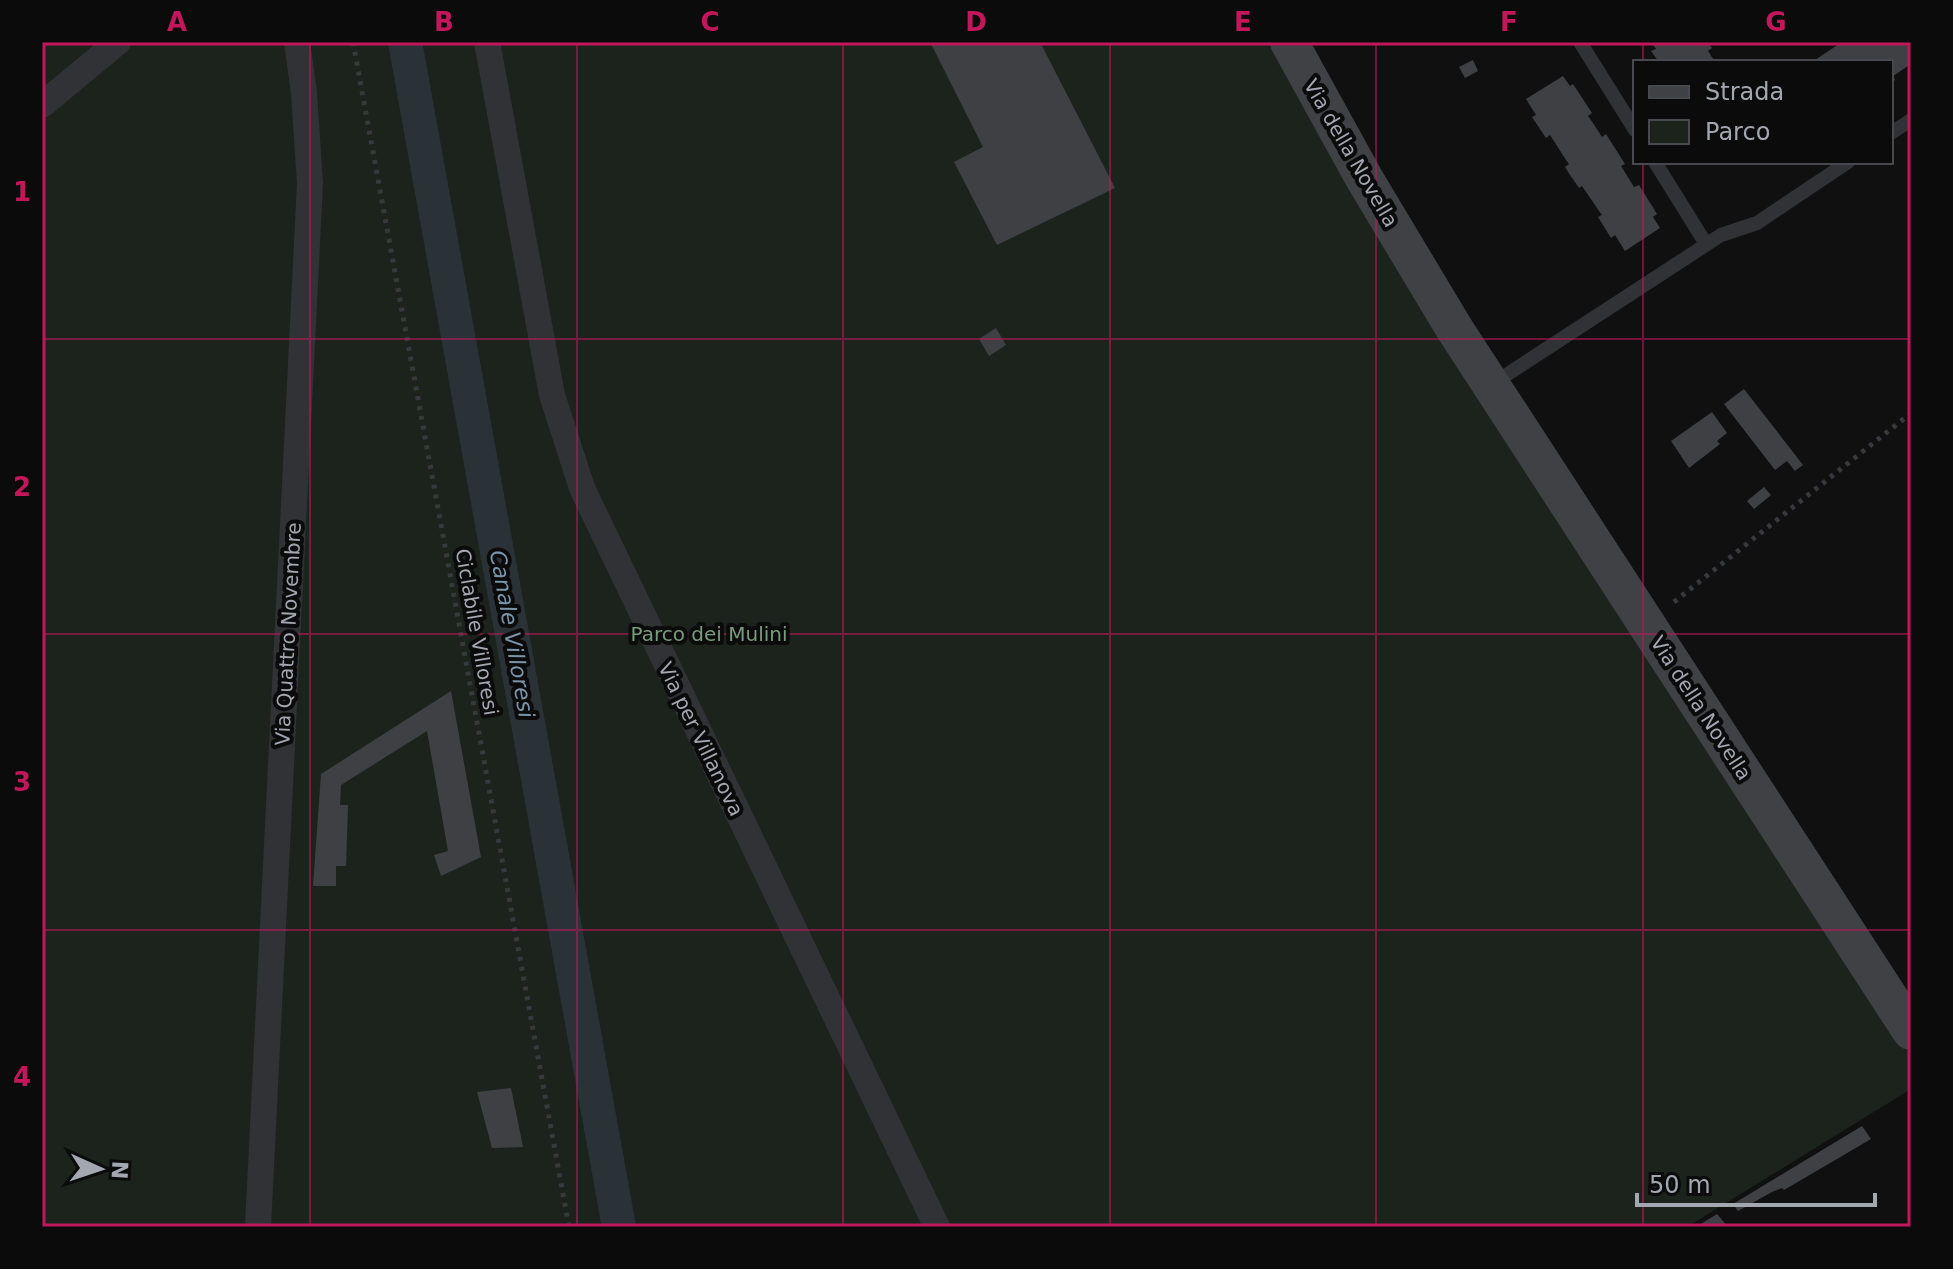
<svg xmlns="http://www.w3.org/2000/svg" width="1953" height="1269" font-family="'DejaVu Sans',sans-serif">
	<style>
		.green { fill: #1c231d }
		.lines { fill: none; stroke-linecap: round; stroke-linejoin: round }
		.canal { stroke: #2a3238; stroke-width: 34 }
		.building { fill: #3f4044 }
		.path { stroke: #37393c; stroke-width: 5; stroke-dasharray: 4 6; stroke-linecap: butt }
		.lane { stroke: #313235; stroke-width: 14 }
		.street { stroke: #313235; stroke-width: 26 }
		.secondary { stroke: #3f4145; stroke-width: 38 }
		.grid { fill: none; stroke: #c2185b; stroke-width: 2; stroke-opacity: 0.55 }
		.labels { text-anchor: middle; dominant-baseline: central; stroke-width: 8; stroke-linejoin: round; paint-order: stroke }
		.street-label { font-size: 20px; fill: #a2a7b0; stroke: #0b0b0c }
		.park-label { font-size: 20px; fill: #7a9a7c; stroke: #0b0b0c }
		.water-label { font-size: 22px; font-style: italic; fill: #7b94a9; stroke: #0b0b0c }
		.neatline { fill: none; stroke: #c2185b; stroke-width: 3 }
		.grid-label { font-size: 26px; text-anchor: middle; font-weight: bold; fill: #c2185b }
	</style>
	<rect width="100%" height="100%" fill="#101011"/>
	<!-- green -->
	<path class="green" d="M42,42H1276L1821,919L1911,1055V1089L1687,1227H42Z"/>
	<g class="lines">
		<!-- canal -->
		<path class="canal" d="M405,42L619,1227"/>
	</g>
	<!-- building -->
	<path class="building" d="M930,42H1040L1115,188L997,245L954,162L983,147Z
		M1651,42H1708L1712,48L1708,51L1715,62H1659L1651,51L1656,49Z
		M1842,42H1851L1853,45L1857,42H1911V64L1893,76L1895,80L1891,83V62H1812Z
		M1473,60L1478,71L1465,78L1459,67Z
		M1563,76L1570,86L1573,84L1592,113L1588,116L1591,120L1602,137L1606,134L1625,164L1621,166L1634,187L1639,185L1657,214L1653,217L1660,228L1625,251L1615,235L1611,238L1598,217L1602,215L1599,211L1582,186L1579,188L1570,175L1565,167L1569,164L1566,160L1550,135L1546,138L1532,117L1536,115L1526,99Z
		M996,328L1006,345L989,356L979,339Z
		M1744,389L1803,465L1795,471L1787,461L1775,470L1724,404Z
		M1712,412L1727,433L1717,441L1720,444L1689,468L1671,441Z
		M1764,487L1771,495L1754,509L1747,501Z
		M451,691L481,857L441,876L434,855L448,851L427,731L341,785L340,805H348L346,866H336V886H313L321,774Z
		M511,1088L523,1147L492,1148L477,1092Z
		M1862,1126L1871,1139L1784,1190L1782,1188L1772,1192L1738,1211L1733,1204Z
		M1717,1214L1728,1227H1700L1699,1225Z"/>
	<g class="lines">
		<!-- path -->
		<path class="path" d="M353,42L569,1227
			M1674,602L1911,413"/>
		<!-- lane -->
		<path class="lane" d="M1580,42L1635,130
			M1891,133L1911,120
			M1655,162L1706,244
			M1491,385L1721,235L1757,223L1848,162"/>
		<!-- street -->
		<path class="street" d="M487,42L552,395L582,488L937,1227
			M42,105L118,42
			M258,1227L310,183L304,93L297,42"/>
		<!-- secondary -->
		<path class="secondary" d="M1289,42L1364,178L1454,328L1911,1031"/>
	</g>
	<!-- grid -->
	<path class="grid" d="M310,42V1227M577,42V1227M843,42V1227M1110,42V1227M1376,42V1227M1643,42V62M1643,162V1227M42,339H1911M42,634H1911M42,930H1911"/>
	<g class="labels">
		<!-- street labels -->
		<g class="street-label">
			<text transform="translate(1351 153) rotate(60)">Via della Novella</text>
			<text transform="translate(477 632) rotate(80)">Ciclabile Villoresi</text>
			<text transform="translate(288 634) rotate(-87)">Via Quattro Novembre</text>
			<text transform="translate(1701 708) rotate(57)">Via della Novella</text>
			<text transform="translate(701 739) rotate(64)">Via per Villanova</text>
		</g>
		<!-- park labels -->
		<g class="park-label">
			<text x="709" y="634">Parco dei Mulini</text>
		</g>
		<!-- water labels -->
		<g class="water-label">
			<text transform="translate(512 634) rotate(80)">Canale Villoresi</text>
		</g>
	</g>
	<!-- border -->
	<rect width="1953" height="1269" fill="none" stroke="#0b0b0c" stroke-width="88"/>
	<!-- legend -->
	<rect x="1633" y="60" width="260" height="104" fill="#0b0b0c" stroke="#47494e" stroke-width="2"/>
	<rect x="1649" y="86" width="40" height="12" fill="#3f4145" stroke="#47494e" stroke-width="2"/>
	<text x="1705" y="100" font-size="24" fill="#a2a7b0">Strada</text>
	<rect x="1649" y="120" width="40" height="24" fill="#1c231d" stroke="#47494e" stroke-width="2"/>
	<text x="1705" y="140" font-size="24" fill="#a2a7b0">Parco</text>
	<!-- north arrow -->
	<g transform="translate(100 1169) rotate(93)" stroke="#0b0b0c" stroke-width="6" paint-order="stroke">
	<path d="M0-6L14 30L0 20L-14 30Z" fill="#a2a7b0"/>
	<text y="-12" font-size="22" font-weight="bold" text-anchor="middle" fill="#a2a7b0">N</text>
	</g>
	<!-- scale -->
	<path d="M1637 1193v12h238v-12" fill="none" stroke="#a2a7b0" stroke-width="4"/>
	<text x="1649" y="1193" font-size="24" fill="#a2a7b0" stroke="#0b0b0c" stroke-width="6" paint-order="stroke">50 m</text>
	<rect x="44" y="44" width="1865" height="1181" class="neatline"/>
	<g class="grid-label">
		<text x="177" y="31">A</text>
		<text x="444" y="31">B</text>
		<text x="710" y="31">C</text>
		<text x="976" y="31">D</text>
		<text x="1243" y="31">E</text>
		<text x="1509" y="31">F</text>
		<text x="1776" y="31">G</text>
		<text x="22" y="201">1</text>
		<text x="22" y="496">2</text>
		<text x="22" y="791">3</text>
		<text x="22" y="1086">4</text>
	</g>
</svg>
